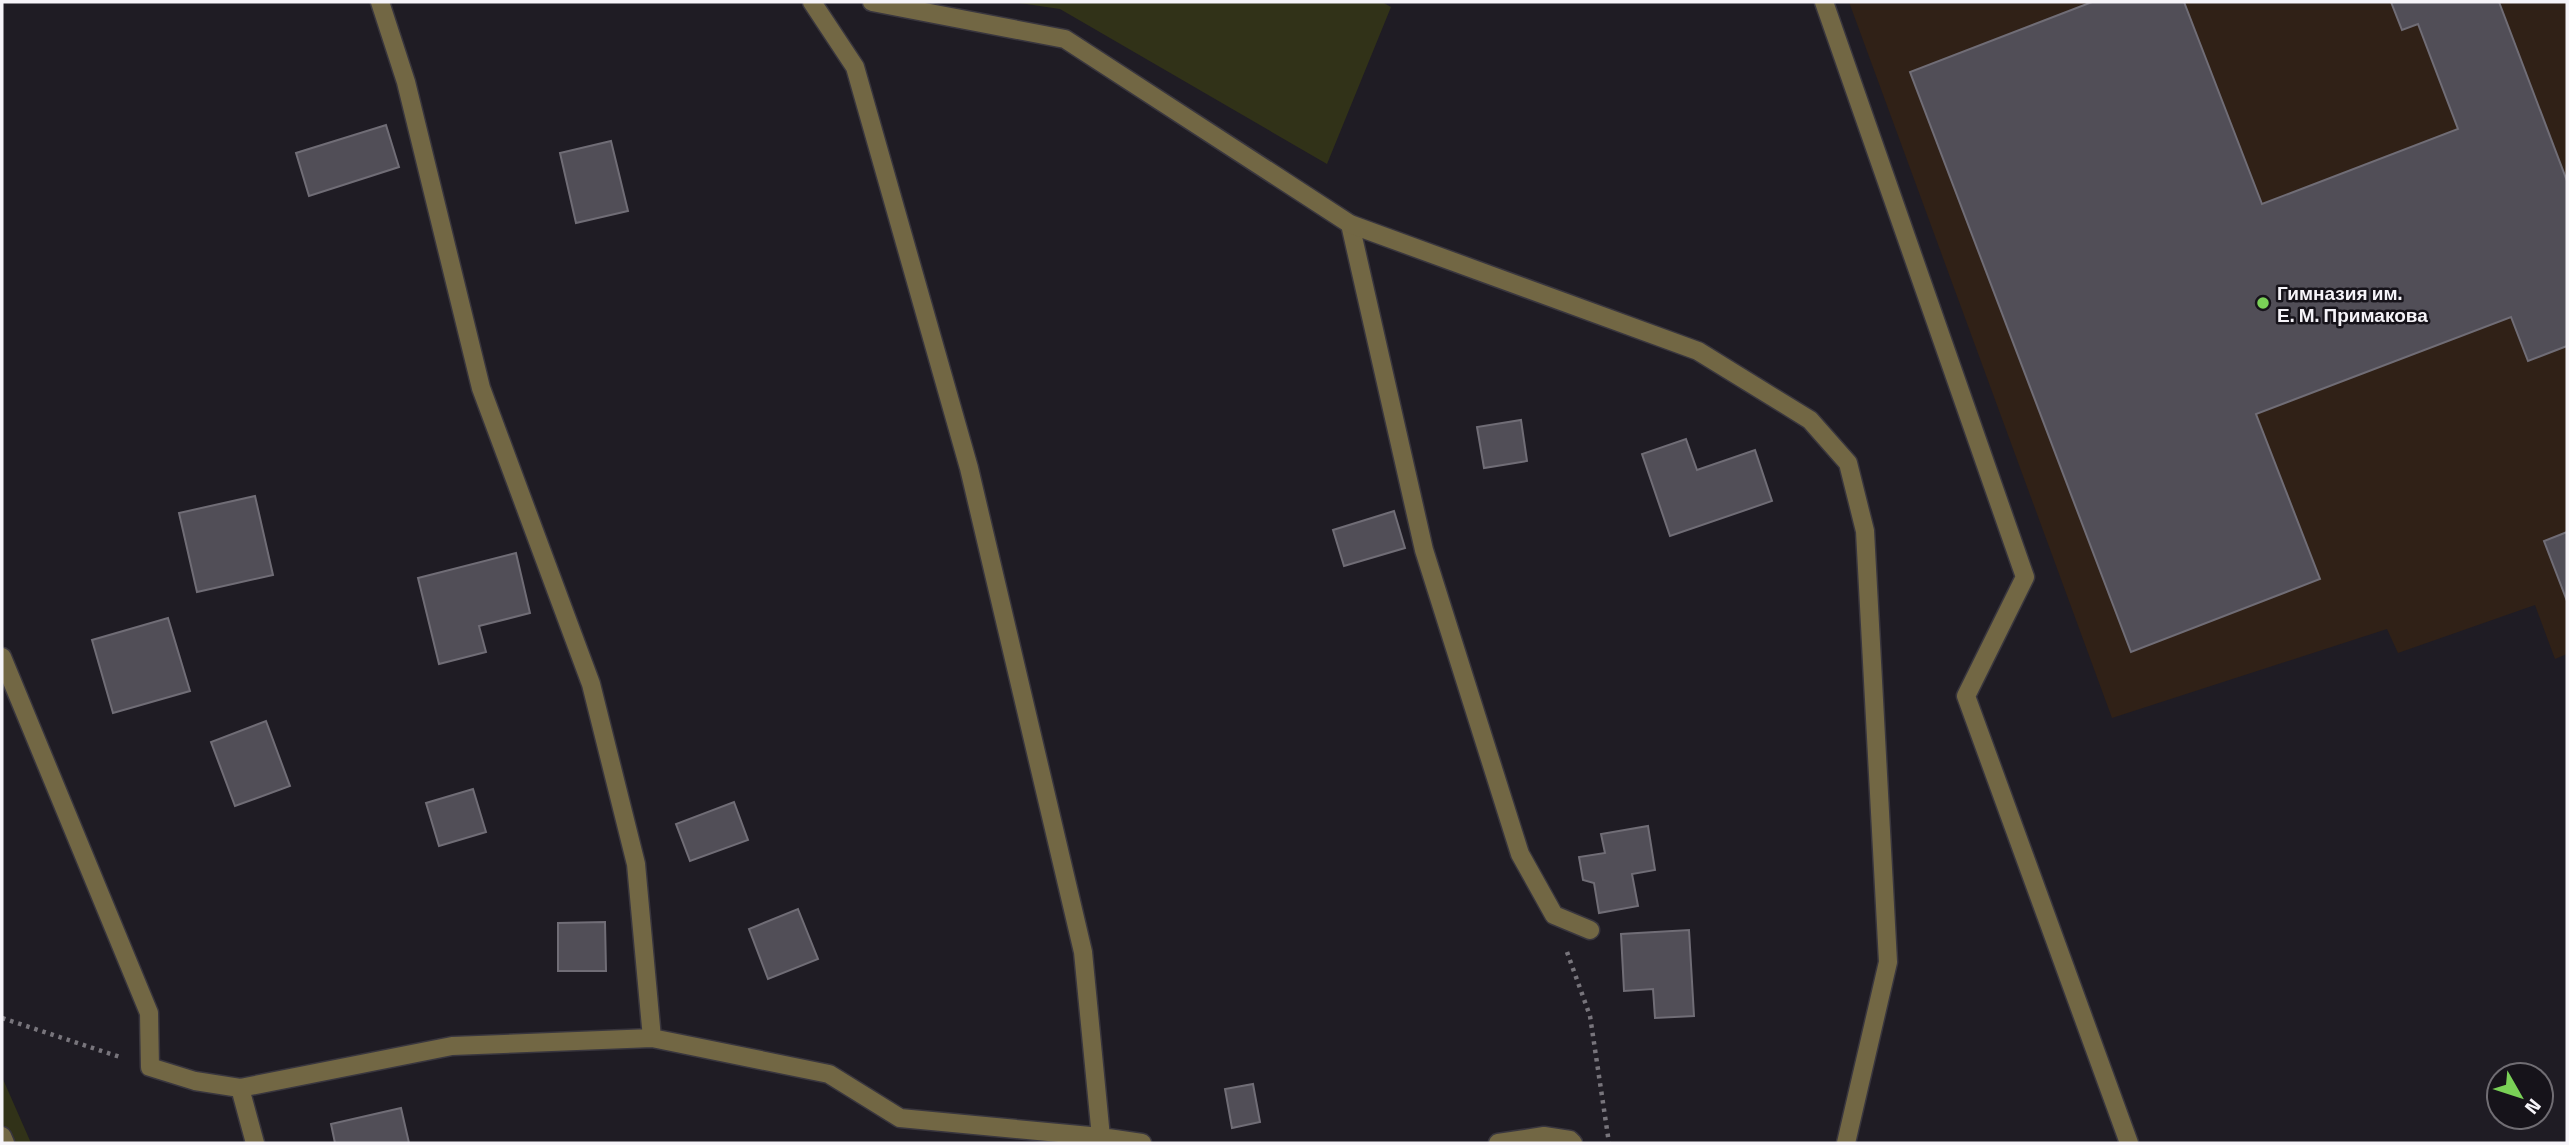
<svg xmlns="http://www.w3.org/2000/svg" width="2569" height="1145" font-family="'Titillium Web',sans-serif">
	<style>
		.education { fill: #302117 }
		.green { fill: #313218 }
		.building { fill: #514e57; stroke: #706d76; stroke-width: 2 }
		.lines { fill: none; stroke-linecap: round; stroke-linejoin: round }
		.service-casing { stroke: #39363e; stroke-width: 21 }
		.minor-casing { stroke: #39363e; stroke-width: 21 }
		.path { stroke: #78757c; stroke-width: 4.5; stroke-dasharray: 3.5 5; stroke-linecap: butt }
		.service { stroke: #726744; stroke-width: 18 }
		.minor { stroke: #726744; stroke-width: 18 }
		.poi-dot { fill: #7ad157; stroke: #16131a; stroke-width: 2.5 }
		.labels { text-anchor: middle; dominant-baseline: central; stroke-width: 5; stroke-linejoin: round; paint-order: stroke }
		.poi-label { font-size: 19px; font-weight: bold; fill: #f6f4f9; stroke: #16131a; text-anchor: start }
	</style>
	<rect width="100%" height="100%" fill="#1f1c24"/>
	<!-- education -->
	<path class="education" d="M1849,2H2567V654L2555,659L2535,605L2398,653L2387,629L2112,718Z"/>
	<!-- green -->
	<path class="green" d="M1012,2H1382L1391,7L1327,164L1060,9Z
		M2,1077L31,1143H2Z"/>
	<!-- building -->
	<path class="building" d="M2092,2H2184L2262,204L2458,129L2418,24L2402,30L2391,2H2499L2567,181V346L2528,361L2511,317L2256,414L2320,579L2131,652L1910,72Z
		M386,125L399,167L309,196L296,153Z
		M611,141L628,211L576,223L560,153Z
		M1521,420L1527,461L1484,468L1477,427Z
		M1686,439L1697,470L1755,450L1772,501L1670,536L1642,454Z
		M255,496L273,575L197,592L179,513Z
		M1394,511L1405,548L1344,566L1333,530Z
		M2567,532V601L2544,541Z
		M516,553L530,613L479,626L486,652L439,664L418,578Z
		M168,618L190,691L113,713L92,640Z
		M266,721L290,786L235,806L211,742Z
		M473,789L486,832L439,846L426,803Z
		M734,802L748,840L690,861L676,824Z
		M1648,826L1655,870L1632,874L1638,906L1599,913L1594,883L1583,880L1579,857L1605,853L1601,834Z
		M798,909L818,959L768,979L749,929Z
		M605,922L606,971H558V923Z
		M1689,930L1694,1016L1655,1018L1653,989L1624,991L1621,934Z
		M1253,1084L1260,1122L1232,1128L1225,1089Z
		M401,1108L409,1143H335L331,1124Z"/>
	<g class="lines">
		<!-- service casing -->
		<g class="service-casing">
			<path id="service" d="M380,2L406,82L481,388L591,684L636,864L652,1038
				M812,2L855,67L969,468L1083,952L1101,1137
				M1824,2L2025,577L1966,696L2129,1143
				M1350,224L1424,550L1520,854L1554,915L1590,930
				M2,657L149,1013L150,1067L195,1081L240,1088L452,1046L652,1038L829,1074L900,1118L1101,1137L1142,1143
				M240,1088L255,1143
				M2,1136L5,1143
				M1498,1143L1544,1136L1570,1140L1573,1143"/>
		</g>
		<!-- minor casing -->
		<g class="minor-casing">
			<path id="minor" d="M872,2L1065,39L1350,224L1698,351L1810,420L1848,463L1865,531L1888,962L1846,1143"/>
		</g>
		<!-- path -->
		<path class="path" d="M1567,952L1590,1016L1609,1143
			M2,1018L123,1058"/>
		<!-- service -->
		<use href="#service" class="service"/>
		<!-- minor -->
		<use href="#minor" class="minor"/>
	</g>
	<!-- markers -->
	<circle class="poi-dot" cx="2263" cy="303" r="7"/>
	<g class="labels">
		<!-- poi labels -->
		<g class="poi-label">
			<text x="2277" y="292">Гимназия им.<tspan x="2277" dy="22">Е. М. Примакова</tspan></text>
		</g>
	</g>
	<!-- border -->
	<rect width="2569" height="1145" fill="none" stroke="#f6f4f9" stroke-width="7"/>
	<!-- north arrow -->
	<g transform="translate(2520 1096) rotate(129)"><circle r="33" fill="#16131a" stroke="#706d73" stroke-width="2"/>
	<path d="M0-5L12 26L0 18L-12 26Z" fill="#7ad157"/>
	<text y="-10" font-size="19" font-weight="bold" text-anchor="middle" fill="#f6f4f9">N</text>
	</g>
</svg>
